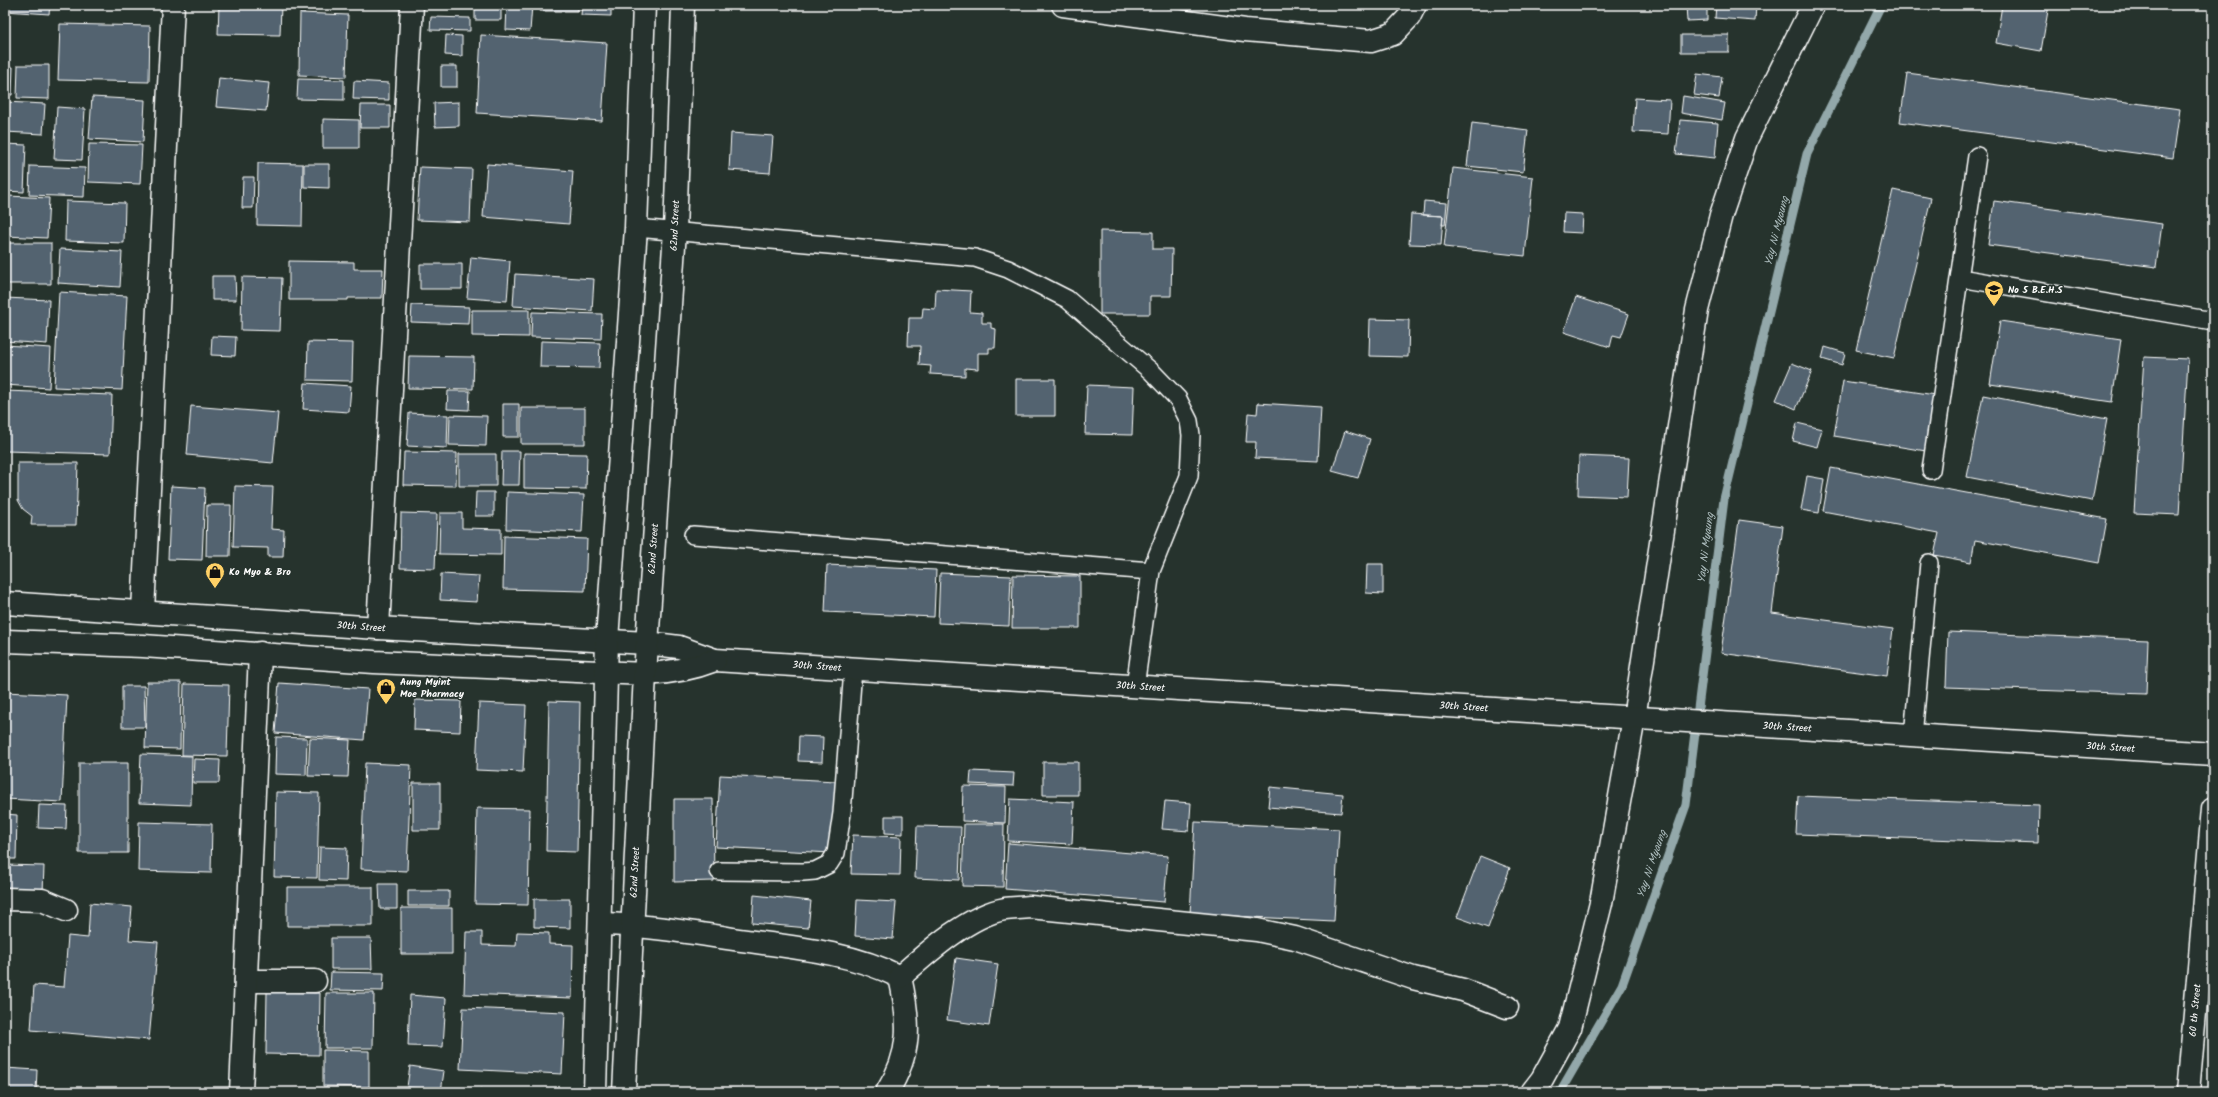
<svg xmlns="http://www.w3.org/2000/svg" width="2218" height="1097" font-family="Kalam,sans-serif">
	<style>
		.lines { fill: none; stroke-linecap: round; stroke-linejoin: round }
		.stream { stroke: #93a8aa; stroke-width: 9 }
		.building { fill: #526470; stroke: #fff }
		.service-casing { stroke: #fff; stroke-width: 20 }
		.minor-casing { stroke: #fff; stroke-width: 25 }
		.secondary-casing { stroke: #fff; stroke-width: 25 }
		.service { stroke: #26332d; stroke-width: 17 }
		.minor { stroke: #26332d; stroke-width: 22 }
		.secondary { stroke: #26332d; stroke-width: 22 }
		.labels { text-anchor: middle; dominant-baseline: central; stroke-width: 3; stroke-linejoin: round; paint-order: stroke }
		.street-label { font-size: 10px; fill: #fff; stroke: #26332d }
		.poi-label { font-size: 10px; font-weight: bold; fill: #fff; stroke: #26332d; text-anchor: start }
		.water-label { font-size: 11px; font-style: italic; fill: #aebebf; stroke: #26332d }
	</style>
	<rect width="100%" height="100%" fill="#26332d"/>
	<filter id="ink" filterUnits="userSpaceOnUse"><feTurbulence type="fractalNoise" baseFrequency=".025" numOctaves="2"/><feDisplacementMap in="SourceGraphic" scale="8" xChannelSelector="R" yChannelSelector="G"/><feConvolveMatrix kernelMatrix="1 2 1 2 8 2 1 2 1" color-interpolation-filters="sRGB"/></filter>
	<g filter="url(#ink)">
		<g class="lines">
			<!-- stream -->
			<path class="stream" d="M1560,1092L1622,985L1686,805L1724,499L1807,154L1881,5"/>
		</g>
		<!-- building -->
		<path class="building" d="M5,5H50L49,14L5,11Z
			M77,5H113V7Z
			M219,5H281L280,35L218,34Z
			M353,5H406V9Z
			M475,5H501V20H475Z
			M507,5H532L530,31L506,30Z
			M540,5H578V11H540Z
			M582,5H611V16L581,15Z
			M1686,5H1707V20L1687,21Z
			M1716,5H1756L1755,21L1715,18Z
			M2002,5H2049L2041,51L1996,43Z
			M300,13L348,15L346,77L299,75Z
			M431,17L470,18V31L430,30Z
			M60,24L150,26L149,82L58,80Z
			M446,35L462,36V56L445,55Z
			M481,35L607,43L602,121L477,113Z
			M1681,35H1729V52H1681Z
			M18,65H49V99L17,98Z
			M441,66H457V87H441Z
			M5,67H13L12,95H5Z
			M1907,73L2180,109L2173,158L1900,122Z
			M1697,74L1722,77L1719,98L1694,95Z
			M219,78L269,83L266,111L216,107Z
			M298,79L344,80V100L297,99Z
			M354,81L389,83V100L353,99Z
			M1683,96L1725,103L1722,120L1681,113Z
			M92,97L145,100L143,142L89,139Z
			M1635,98L1670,100L1668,134L1633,132Z
			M5,102L45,104L43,134L5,132Z
			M459,102V126L435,127L434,103Z
			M361,105H390V128H360Z
			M57,107L85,109L82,160L54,159Z
			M323,119L359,120V148H323Z
			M1680,120L1718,123L1715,158L1676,154Z
			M1472,123L1528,130L1523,172L1467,166Z
			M731,133L773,136L770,173L729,170Z
			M5,144L26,145L24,192L5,191Z
			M89,144L142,145L140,184L88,182Z
			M258,163L303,164L302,226L257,225Z
			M304,164H329V188L304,187Z
			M487,164L573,171L569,224L483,217Z
			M30,166L85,168L84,197L29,195Z
			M420,167L472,169L470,222L417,220Z
			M1453,168L1533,177L1525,256L1444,247Z
			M243,177H254L253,208H242Z
			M1893,190L1931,198L1894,358L1856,350Z
			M8,196L49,198L47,238L6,236Z
			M66,201L125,203L124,243L65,241Z
			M1424,201L1447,203L1445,225H1442L1443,216L1423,215Z
			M1994,201L2162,224L2156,267L1988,245Z
			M1564,213L1583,214L1582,233L1563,232Z
			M1411,214L1443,216L1441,245L1409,244Z
			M1100,231L1153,232V249H1172L1171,296H1150V314H1100Z
			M5,243H51V284H5Z
			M60,249L122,252L120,287L58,283Z
			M471,257L510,261L507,301L467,298Z
			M289,261L354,262V269H383L382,298H348V300H289Z
			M420,264H462V289H420Z
			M515,274L594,279L592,311L513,306Z
			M212,276H235L236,300H212Z
			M242,277L282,278L280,331L241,330Z
			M936,289L971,291L970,312L982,313V323H991V328L996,329L995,348H989V353H978V369L965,368V376L930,374L931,366L919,365L920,346H908L909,318H922L923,308L935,309Z
			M59,292L127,296L122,390L54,387Z
			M1576,297L1629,314L1621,337L1613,335L1610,347L1564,332Z
			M5,298L49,300L47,344L5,341Z
			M412,305L469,307L468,324L411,322Z
			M472,310H529V337L472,336Z
			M532,312L602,314L601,339L531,337Z
			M1370,319L1409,320L1408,357L1369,356Z
			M2000,321L2121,339L2112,402L1990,384Z
			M212,336L236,337L235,356L211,355Z
			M541,341L600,343L599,368L540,367Z
			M308,342L353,343L352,381L307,380Z
			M5,345L51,348L49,388L5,385Z
			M1825,347L1845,353L1842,365L1822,359Z
			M409,356L474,357L473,389L408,388Z
			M2144,357L2188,359L2179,515L2134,513Z
			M1792,363L1812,371L1796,409L1776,400Z
			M1016,379H1055V416H1016Z
			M1843,381L1935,395L1926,451L1834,436Z
			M305,383L351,386L349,412L303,409Z
			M1087,385L1134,387L1132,435L1085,434Z
			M5,391L112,395L110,454L5,451Z
			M448,391H470L469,410L447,409Z
			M1983,395L2107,419L2092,501L1967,477Z
			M1258,403L1321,407L1318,461L1255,458L1256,442H1246L1248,413L1257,414Z
			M503,404H519V437H503Z
			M191,406L278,413L273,463L187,455Z
			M521,408H585V444H521Z
			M409,413L448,415L447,448L407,446Z
			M450,415L487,416L486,446L449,445Z
			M1797,423L1822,429L1817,447L1793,441Z
			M1345,431L1370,439L1358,478L1332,471Z
			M502,451H520L519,485H501Z
			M404,452L457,453L456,486L403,485Z
			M524,453L587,454L586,489L524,488Z
			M459,454H496V486H459Z
			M1579,456L1629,458L1627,497L1578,495Z
			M18,463H78L76,525H31L32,516L23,509L18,500Z
			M1831,468L2107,519L2099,563L1975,540L1971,562L1934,555L1939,533L1823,511Z
			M1807,476L1824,479L1819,513L1801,510Z
			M171,486L205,488L202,560L168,559Z
			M235,486L273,487L271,529L284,530L283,557H268V548L233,547Z
			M476,492H494V516H475Z
			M507,492L584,495L582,532L506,529Z
			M207,505H231L230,556H206Z
			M401,513L437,514L435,569L400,568Z
			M440,513H462V528L501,529V555L439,554Z
			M1739,520L1783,526L1772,613L1893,629L1887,676L1721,653Z
			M504,536L587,539L585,591L503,589Z
			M1367,564H1383V594L1366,593Z
			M827,565L936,570L934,617L825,612Z
			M940,573L1011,576L1009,626L938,623Z
			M441,574L479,576L477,602L440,600Z
			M1013,575L1080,576V628H1012Z
			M1948,632L2148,640L2146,694L1946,687Z
			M147,682H181L180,749L145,748Z
			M279,683L368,689L364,740L275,733Z
			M184,684L229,685L227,756L182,755Z
			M122,686H144L145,727H122Z
			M5,692L67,695L62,802L5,799Z
			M415,700L461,701L460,732L414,730Z
			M549,701L580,702L577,852L546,851Z
			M479,703L526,705L523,772L476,770Z
			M799,736L823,737L822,762L798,761Z
			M276,737L307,738L306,775L275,774Z
			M310,738L350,740L348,777L308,776Z
			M141,754L192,756L191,805L139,803Z
			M194,759L220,760L219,783H193Z
			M1043,762H1078V795H1043Z
			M79,763H128V853H79Z
			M365,763L411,765L407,871L361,869Z
			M971,771L1014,773L1013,786L970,784Z
			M720,775L836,781L832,853L716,847Z
			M413,783H440V830H413Z
			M963,786L1006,787L1005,823L962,821Z
			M1270,787L1343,794L1341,813L1268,807Z
			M276,792L319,793L317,878L274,877Z
			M1798,796L2039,805L2038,843L1796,834Z
			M674,799H713L714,881L674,882Z
			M1010,799L1074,802L1072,844L1008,841Z
			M1165,801L1191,803L1189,831L1162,829Z
			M39,805L67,806L66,829L38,828Z
			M477,808L530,809L528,905L475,904Z
			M5,814L17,815L16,859H5Z
			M885,816H903V834L885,833Z
			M139,822L212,824L211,873L138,871Z
			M1195,822L1339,829L1334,921L1190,914Z
			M964,824H1004L1003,887L962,886Z
			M917,826L961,827L959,880L915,878Z
			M853,835L901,837L900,875L851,874Z
			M1008,843L1168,856L1164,902L1005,889Z
			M320,847L347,848L346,881L319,880Z
			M1480,856L1510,868L1488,928L1457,917Z
			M5,865L44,866L43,892L5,891Z
			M379,884H397V909H380Z
			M287,887H373V926H287Z
			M408,891H449V906H408Z
			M754,895L811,901L808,928L752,923Z
			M534,899H570V928L534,927Z
			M857,900L896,902L893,939L855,936Z
			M90,903L132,907L129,940L158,942L149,1040L31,1030L34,985L64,987L68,936L88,938Z
			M401,908H452V954H401Z
			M466,932H482V945L516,946L517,932L549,933V944L573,945L572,998L464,994Z
			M331,938H371L372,969H331Z
			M956,958L998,964L989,1026L947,1020Z
			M331,972L384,973L383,991L330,990Z
			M267,992L320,993L319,1055L266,1054Z
			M326,993H374L373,1048H325Z
			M410,995L446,998L443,1047L408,1046Z
			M463,1008L565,1012L562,1074L460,1069Z
			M323,1050L369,1051V1087L323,1086Z
			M410,1066L444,1071L441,1092L407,1087Z
			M5,1068L37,1070L36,1092H5Z
			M709,1087L750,1090V1092H709Z
			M456,1088L517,1092H456Z
			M789,1089L824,1092H788Z"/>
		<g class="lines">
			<!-- service casing -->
			<g class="service-casing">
				<path id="service" d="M636,228L975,258L1008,269L1067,299L1152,372L1178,399L1189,421L1191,435L1189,476L1151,571
					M1960,278L2213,321
					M1931,470L1977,156
					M693,535L1151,571L1135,687
					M1913,736L1929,563
					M719,871L803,872L815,871L829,864L836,853L842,813L853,669"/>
			</g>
			<!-- minor casing -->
			<g class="minor-casing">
				<g id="minor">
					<path d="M1063,5L1245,30L1371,41L1393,34L1409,17L1415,5"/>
					<path d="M143,611L173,5"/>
					<path d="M378,628L412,5"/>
					<path d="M5,899L42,900L66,910"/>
					<path d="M601,924C645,925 689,932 733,939C790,947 849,951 900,977C910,1022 912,1052 887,1092"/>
					<path d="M900,977C927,953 969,915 1005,909C1013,908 1022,908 1030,907L1257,930L1295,938L1413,978L1463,990L1507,1007"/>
					<path d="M246,981H315"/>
					<path d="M241,1092L260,653"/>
					<path d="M1532,1092L1542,1079L1570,1028L1601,903L1634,718L1697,310L1721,215L1747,138L1813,5"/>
					<path id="s1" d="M2188,1092L2213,808"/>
				</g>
			</g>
			<!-- secondary casing -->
			<g class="secondary-casing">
				<g id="secondary">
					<path id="s2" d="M5,603L378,628L647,643L679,647L715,660L2213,754"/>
					<path d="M5,641L143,646L374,662L645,674C669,673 692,669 715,660"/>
					<path d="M595,1092L607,640L636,228L644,5"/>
					<path id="s3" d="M624,1092L645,674L675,231L683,5"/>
				</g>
			</g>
			<!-- service -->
			<use href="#service" class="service"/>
			<!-- minor -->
			<use href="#minor" class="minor"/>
			<!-- secondary -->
			<use href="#secondary" class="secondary"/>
		</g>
	</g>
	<!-- icons -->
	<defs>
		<g id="school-pin" transform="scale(1)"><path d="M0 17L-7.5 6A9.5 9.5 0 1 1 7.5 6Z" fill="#ffd166" stroke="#26332d"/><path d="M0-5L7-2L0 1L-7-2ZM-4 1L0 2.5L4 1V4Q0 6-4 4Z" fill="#111"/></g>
		<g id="shop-pin" transform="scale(1)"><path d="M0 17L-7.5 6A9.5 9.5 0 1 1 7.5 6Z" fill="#ffd166" stroke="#26332d"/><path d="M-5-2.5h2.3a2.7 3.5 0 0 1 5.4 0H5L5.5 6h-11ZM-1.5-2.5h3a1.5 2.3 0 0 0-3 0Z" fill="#111"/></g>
	</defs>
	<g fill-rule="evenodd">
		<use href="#school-pin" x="1994" y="290"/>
		<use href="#shop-pin" x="215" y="572"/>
		<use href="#shop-pin" x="386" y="688"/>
	</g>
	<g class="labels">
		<!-- street labels -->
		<g class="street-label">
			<text stroke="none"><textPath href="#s3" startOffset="868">62nd Street</textPath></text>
			<text stroke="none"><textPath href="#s3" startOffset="544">62nd Street</textPath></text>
			<text stroke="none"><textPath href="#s2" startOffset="357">30th Street</textPath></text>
			<text stroke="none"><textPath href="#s2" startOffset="816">30th Street</textPath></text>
			<text stroke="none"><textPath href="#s2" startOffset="1140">30th Street</textPath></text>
			<text stroke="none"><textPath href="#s2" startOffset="1464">30th Street</textPath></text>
			<text stroke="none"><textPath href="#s2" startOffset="1788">30th Street</textPath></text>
			<text stroke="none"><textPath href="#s2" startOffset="2112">30th Street</textPath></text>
			<text stroke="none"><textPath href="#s3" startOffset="220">62nd Street</textPath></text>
			<text stroke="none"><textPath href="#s1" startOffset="82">60 th Street</textPath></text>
		</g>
		<!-- poi labels -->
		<g class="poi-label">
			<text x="2008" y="290">No 5 B.E.H.S</text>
			<text x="229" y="572">Ko Myo &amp; Bro</text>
			<text x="400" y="682">Aung Myint<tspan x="400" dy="12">Moe Pharmacy</tspan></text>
		</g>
		<!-- water labels -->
		<g class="water-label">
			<text transform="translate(1777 231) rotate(-76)">Yay Ni Myaung</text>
			<text transform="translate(1706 548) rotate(-83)">Yay Ni Myaung</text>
			<text transform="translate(1652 864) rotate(-71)">Yay Ni Myaung</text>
		</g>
	</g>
	<!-- margin -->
	<rect width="2218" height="1097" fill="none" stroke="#26332d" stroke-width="20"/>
	<rect x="10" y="10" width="2198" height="1077" fill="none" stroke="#fff" stroke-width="1.5" filter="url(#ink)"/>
</svg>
